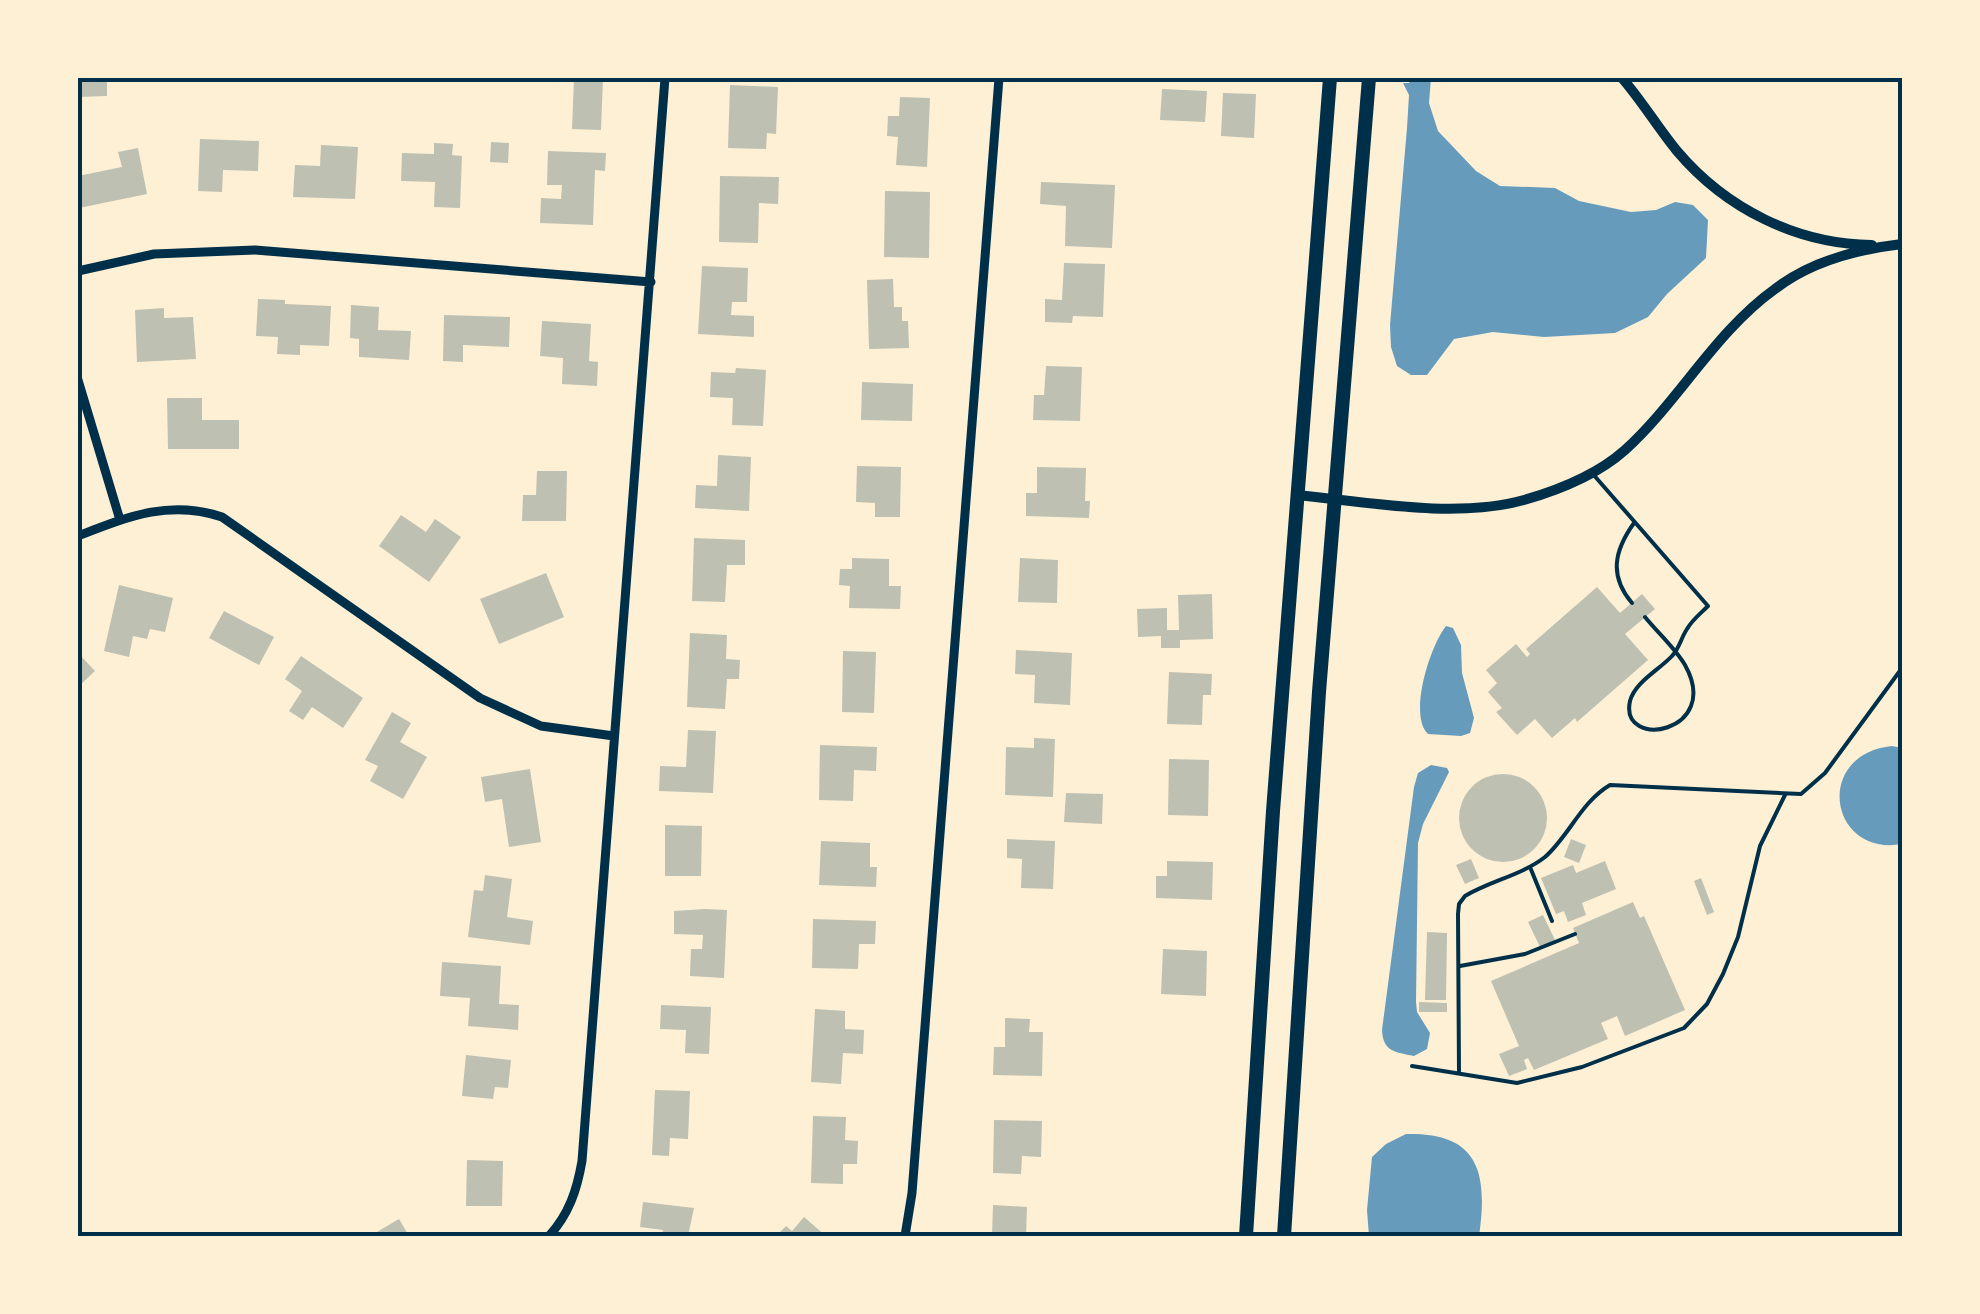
<svg xmlns="http://www.w3.org/2000/svg" width="1980" height="1314" font-family="'Titillium Web',sans-serif">
	<style>
		.water { fill: #669bbc }
		.building { fill: #bec0b2 }
		.lines { fill: none; stroke-linecap: round; stroke-linejoin: round }
		.service { stroke: #003049; stroke-width: 4 }
		.minor { stroke: #003049; stroke-width: 9 }
		.tertiary { stroke: #003049; stroke-width: 10 }
		.primary { stroke: #003049; stroke-width: 14 }
		.neatline { fill: none; stroke: #003049; stroke-width: 4 }
	</style>
	<rect width="100%" height="100%" fill="#fdf0d5"/>
	<!-- water -->
	<path class="water" d="M1412,78H1431L1429,103L1438,131L1476,171L1500,186L1555,188L1579,201L1631,212L1656,210L1675,202L1693,205L1708,220L1706,258L1667,294L1648,317L1615,333L1544,337L1493,332L1454,339L1427,375H1411L1397,366L1391,347L1390,325L1407,128L1409,95L1403,83H1409Z
		M1446,626L1453,628L1461,645L1462,673L1474,718L1470,733L1461,736L1428,734C1408,715 1430,646 1446,626Z
		M1892,746L1902,748V844C1829,857 1813,754 1892,746Z
		M1431,765L1447,768L1449,772L1423,824L1418,843L1416,1002L1417,1012L1430,1033L1427,1049L1414,1056C1395,1052 1383,1052 1382,1030L1414,787L1418,773Z
		M1406,1134C1480,1132 1488,1174 1479,1236H1369L1367,1210L1372,1157L1386,1144Z"/>
	<!-- building -->
	<path class="building" d="M78,78H107V96L78,97Z
		M574,78H603L601,130L572,129Z
		M730,85L778,87L776,134L767,133L766,149L728,148Z
		M1162,89L1207,91L1205,122L1160,120Z
		M1223,93L1256,94L1254,138L1221,136Z
		M900,97L930,98L927,167L896,165L898,137L887,136L888,116H899Z
		M200,139L259,141L258,171L223,170L222,192L198,191Z
		M491,142L509,143L508,163L490,162Z
		M434,143L453,144L452,155L462,156L460,208L434,207L435,182L401,181L402,153L434,154Z
		M321,145L358,147L355,199L293,197L295,165L320,166Z
		M138,148L147,194L79,208L78,176L122,167L118,152Z
		M548,151L606,153L605,171L595,170L593,225L540,223L541,198L561,199L562,185H547Z
		M720,176L779,177L778,204L759,203L758,243L719,242Z
		M1041,182L1115,185L1112,248L1065,246L1066,206L1040,204Z
		M885,191L930,192L929,258L884,257Z
		M1064,263L1105,264L1103,317L1073,316L1072,323L1045,322V299L1062,300Z
		M702,266L748,268L747,302H732L731,315L754,316V337L698,334Z
		M893,279L894,307H902V321H908L909,348L869,349L867,280Z
		M258,299L285,300V304L331,306L329,346L300,345V355L277,354L278,337L256,336Z
		M351,305L379,307L378,330L411,331L409,360L359,357V339L350,338Z
		M164,308V318L193,317L196,359L137,362L135,310Z
		M444,315L510,317L509,347L463,345V362L443,361Z
		M542,321L591,324L589,361L598,362L597,386L562,384L563,358L540,356Z
		M1046,366L1082,367L1080,421L1033,420L1034,395H1044Z
		M736,368L766,370L763,426L732,425L733,398L710,397L711,372L735,373Z
		M862,382L913,384L912,421L861,420Z
		M167,398H202V420H239V449H168Z
		M718,455L751,457L749,511L695,508L696,485L717,486Z
		M857,466L901,467L900,517H875V503L856,502Z
		M1037,467L1086,468L1085,501H1090L1089,518L1026,516V493H1037Z
		M537,471H567L566,521H522L523,495H536Z
		M401,515L426,532L435,519L461,537L429,582L379,546Z
		M694,538L745,540V565H727L725,602L692,601Z
		M852,558L889,559V586H901L900,609L849,608L850,586L839,585L840,569H852Z
		M1020,558L1058,560L1057,603L1018,602Z
		M546,573L564,617L499,644L480,599Z
		M119,585L173,598L165,632L150,629L147,639L133,636L129,657L104,651Z
		M1597,587L1620,613L1642,594L1655,609L1625,634L1648,660L1577,722L1575,718L1552,738L1535,719L1517,735L1496,712L1502,708L1488,692L1497,683L1486,670L1516,644L1527,657L1530,654L1526,649Z
		M1212,594L1213,639L1180,640V648H1161V636L1138,637L1137,609L1167,608V630H1179L1178,595Z
		M224,611L274,637L259,665L209,638Z
		M690,633L727,635L726,659L740,660L739,679H727L725,709L687,707Z
		M1016,650L1072,653L1070,705L1034,703L1035,675L1015,674Z
		M843,651L876,652L874,713L842,712Z
		M78,653L95,671L78,687Z
		M301,656L363,698L343,728L312,707L303,720L289,711L302,691L285,679Z
		M1169,672L1212,674L1211,695H1203L1202,725L1167,724Z
		M392,712L411,723L400,742L427,757L403,799L370,781L378,766L365,760Z
		M688,730L716,731L713,793L659,791L660,766L686,767Z
		M1034,738L1055,739L1053,797L1005,795L1006,747L1034,748Z
		M820,745L877,747L876,771L854,770L853,801L819,800Z
		M1169,759L1209,760L1208,816L1168,815Z
		M530,769L541,842L509,847L502,799L485,802L481,777Z
		M1459 818a44 44 0 1 1 88 0a44 44 0 1 1-88 0Z
		M1066,793L1103,794L1102,824L1064,822Z
		M665,825L702,826L701,876H665Z
		M1007,839L1055,841L1053,889L1021,888L1022,859L1007,858Z
		M1571,839L1586,845L1579,863L1564,857Z
		M821,841L870,843V867H877L876,887L819,885Z
		M1471,859L1479,878L1465,884L1456,865Z
		M1167,861L1213,862L1212,900L1156,898V876H1167Z
		M1605,861L1616,889L1582,903L1586,915L1568,922L1564,911L1556,914L1541,878L1573,865L1576,873Z
		M485,875L512,879L507,917L533,921L530,945L468,937L474,890L483,891Z
		M1701,878L1714,912L1707,915L1694,881Z
		M1633,902L1640,918L1644,916L1685,1010L1625,1036L1617,1016L1601,1023L1608,1039L1534,1070L1528,1058L1524,1060L1527,1069L1509,1076L1499,1054L1519,1046L1491,981L1579,943L1573,928Z
		M705,909L727,910L724,978L690,976L691,949H702L703,935L674,934V911Z
		M1543,915L1555,940L1540,947L1528,922Z
		M813,919L876,921L875,944H859L858,969L812,968Z
		M1427,932L1447,933L1446,1000H1425Z
		M1163,949L1207,951L1206,996L1161,994Z
		M442,962L501,966L499,1004L519,1005L518,1030L468,1026L470,998L440,996Z
		M1419,1002L1447,1003V1012H1419Z
		M661,1005L711,1007L709,1054L685,1053L686,1030L660,1029Z
		M815,1009L845,1011V1029L864,1030L863,1054L843,1053L841,1084L811,1082Z
		M1005,1018L1030,1019L1029,1032H1043L1042,1076L993,1075L994,1047H1005Z
		M466,1055L511,1060L508,1088L495,1087L493,1099L462,1096Z
		M655,1090L690,1091L688,1139L670,1138L669,1156L652,1155Z
		M813,1116L846,1117L845,1140L858,1141L857,1164H843V1184L811,1183Z
		M994,1120L1042,1121L1041,1157L1022,1156L1021,1174L993,1173Z
		M467,1160L503,1161L502,1206H466Z
		M643,1202L694,1208L688,1236H662L663,1230L640,1227Z
		M993,1205L1027,1207L1026,1236H992Z
		M804,1217L826,1236H776L786,1226L792,1231Z
		M399,1219L409,1236H370Z"/>
	<g class="lines">
		<!-- service -->
		<path class="service" d="M1592,473L1708,606C1700,614 1692,620 1687,629C1681,638 1679,649 1672,656C1659,670 1635,682 1630,701C1619,751 1723,733 1685,665C1675,648 1658,633 1645,617
			M1632,603C1609,576 1614,551 1634,523
			M1530,867L1552,921
			M1460,966L1525,954L1575,934
			M1412,1066L1517,1083L1582,1067L1684,1028L1707,1004L1723,974L1738,937L1760,846L1785,795
			M1459,1072L1458,914L1459,904L1465,896C1490,881 1522,875 1545,857C1569,836 1581,802 1610,785L1801,794L1825,773L1902,668"/>
		<!-- minor -->
		<path class="minor" d="M78,271L154,254L255,250L651,282
			M78,380L120,520
			M78,536C127,517 170,499 222,517L480,698L541,726L614,736
			M549,1236C569,1214 577,1190 582,1161L665,78
			M905,1236L912,1193L999,78"/>
		<!-- tertiary -->
		<path class="tertiary" d="M1622,78C1642,101 1658,128 1677,151C1726,209 1797,244 1872,245
			M1297,495C1366,502 1456,519 1524,500C1559,490 1597,475 1625,450C1679,401 1715,332 1775,289C1810,262 1859,249 1902,244"/>
		<!-- primary -->
		<path class="primary" d="M1246,1236L1273,811L1330,78
			M1284,1236L1319,692L1369,78"/>
	</g>
	<!-- border -->
	<rect width="1980" height="1314" fill="none" stroke="#fdf0d5" stroke-width="160"/>
	<rect x="80" y="80" width="1820" height="1154" class="neatline"/>
</svg>
